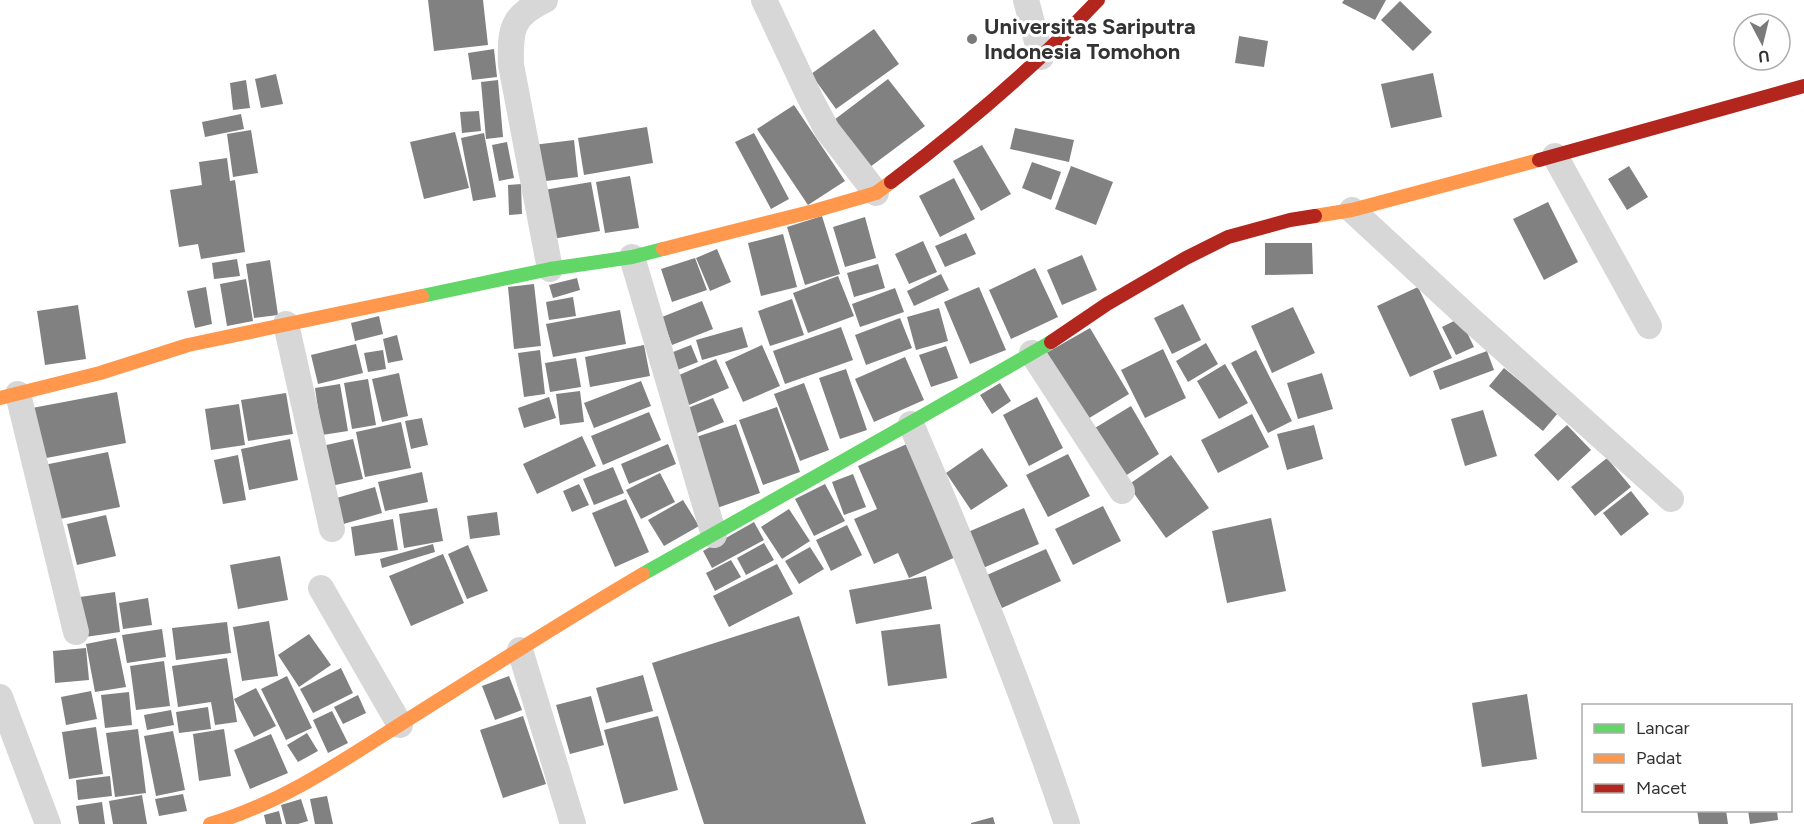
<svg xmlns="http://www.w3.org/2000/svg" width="1804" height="824" font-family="Figtree,sans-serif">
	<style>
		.building { fill: #818181 }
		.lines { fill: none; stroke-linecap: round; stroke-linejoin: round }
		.street { stroke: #d7d7d7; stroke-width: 26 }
		.fast { stroke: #63d668; stroke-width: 14 }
		.slow { stroke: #ff974d; stroke-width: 14 }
		.jam { stroke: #b3261e; stroke-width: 14 }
		.poi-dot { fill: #7a7a7a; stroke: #fff; stroke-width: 2 }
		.labels { text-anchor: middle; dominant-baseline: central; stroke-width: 6; stroke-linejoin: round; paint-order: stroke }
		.poi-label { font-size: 22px; font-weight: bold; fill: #333; stroke: #fff; text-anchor: start }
	</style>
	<rect width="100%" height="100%" fill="#fff"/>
	<!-- building -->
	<path class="building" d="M428,0H483L488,45L434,51Z
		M1344,0H1386L1375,20L1342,3Z
		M1400,1L1432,32L1413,51L1381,20Z
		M874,29L899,64L836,109L811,74Z
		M1239,36L1268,41L1264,67L1235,63Z
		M494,49L497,77L472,80L468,53Z
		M1433,73L1442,117L1391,128L1381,84Z
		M276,74L283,104L261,108L255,79Z
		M888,79L925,126L870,167L834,120Z
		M246,80L250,108L233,110L230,83Z
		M498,80L503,137L486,139L481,82Z
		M794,105L845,181L808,205L757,129Z
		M479,111L481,131L462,133L460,112Z
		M241,114L244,129L205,137L202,122Z
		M647,127L653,163L584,175L578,138Z
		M1015,128L1074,140L1069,162L1010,149Z
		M251,130L258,173L233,177L227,134Z
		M455,132L469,188L424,199L410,142Z
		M484,133L496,197L473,201L461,138Z
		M754,133L789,199L771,209L735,142Z
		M574,140L578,177L538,182L533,145Z
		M507,142L514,178L499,181L492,145Z
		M982,145L1011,194L981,211L953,161Z
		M227,158L230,181L235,180L245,252L201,259L198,244L179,247L170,190L202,185L199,162Z
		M1032,162L1061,172L1051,200L1022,188Z
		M1071,166L1113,182L1096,225L1055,209Z
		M1629,166L1648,197L1627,210L1608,179Z
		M630,176L639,228L605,233L596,182Z
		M954,178L975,219L940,237L919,196Z
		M591,182L600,231L552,239L544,190Z
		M521,184L522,214L509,215L508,185Z
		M1548,202L1578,262L1544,280L1513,219Z
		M822,216L840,274L805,285L787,227Z
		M865,217L876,258L845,267L833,227Z
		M966,233L976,254L945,267L935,246Z
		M783,234L797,287L761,296L748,243Z
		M923,241L937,272L909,284L895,254Z
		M1265,243H1312L1313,274L1265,275Z
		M717,249L731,282L710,291L696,258Z
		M1082,255L1097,290L1062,305L1047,270Z
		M695,258L707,290L672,302L661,269Z
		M237,259L240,276L214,279L212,263Z
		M270,260L278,315L254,318L246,264Z
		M878,264L885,288L854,297L847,273Z
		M1035,268L1058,317L1011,339L989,290Z
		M941,274L949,290L914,306L907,291Z
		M838,276L854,316L808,333L793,293Z
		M577,278L580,290L553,298L549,285Z
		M246,279L253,321L227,326L220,284Z
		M534,284L541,346L514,349L508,287Z
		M206,287L212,324L195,328L187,291Z
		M979,287L1006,350L970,364L944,302Z
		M1418,287L1452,358L1410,377L1377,306Z
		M895,288L904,312L860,327L852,304Z
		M573,297L576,316L549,320L546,302Z
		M792,299L804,335L770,346L758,311Z
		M702,301L713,329L672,345L662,317Z
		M1183,304L1201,340L1172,354L1154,318Z
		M78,305L86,359L45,365L37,311Z
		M1293,307L1315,353L1272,373L1251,326Z
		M939,308L948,341L916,350L907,317Z
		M620,310L626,344L553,357L546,324Z
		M379,316L383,334L355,341L351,323Z
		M900,318L912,348L866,365L855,335Z
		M1460,318L1474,347L1456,355L1442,327Z
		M742,327L748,347L702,360L696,340Z
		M841,327L853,360L785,384L773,351Z
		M1090,328L1129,394L1081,423L1041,356Z
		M397,335L403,360L388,363L383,339Z
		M1206,343L1218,364L1188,382L1176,361Z
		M356,344L363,373L318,384L311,355Z
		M644,345L650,376L590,387L585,357Z
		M691,345L698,362L675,371L668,354Z
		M762,345L780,386L743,402L725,362Z
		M946,346L958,378L931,387L919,355Z
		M1163,349L1186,398L1145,418L1121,370Z
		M383,350L386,369L368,372L364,353Z
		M540,350L545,394L524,397L518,353Z
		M1256,350L1292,421L1268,433L1231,363Z
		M1487,351L1494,370L1440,390L1433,371Z
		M905,357L924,400L874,422L855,379Z
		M576,358L581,387L550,392L545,363Z
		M716,359L729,388L682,408L670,379Z
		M1225,364L1248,403L1219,419L1197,381Z
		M1504,368L1558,413L1543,431L1489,386Z
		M846,369L867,430L840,439L819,378Z
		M399,373L408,416L382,422L372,379Z
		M1322,373L1333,409L1298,419L1287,383Z
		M368,379L376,425L352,429L344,383Z
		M641,381L651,406L594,428L584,403Z
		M804,383L829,450L800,461L774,394Z
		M1000,383L1011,401L992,414L980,395Z
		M340,384L348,431L322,435L315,388Z
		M580,391L584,422L560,425L556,394Z
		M117,392L126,443L41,459L32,408Z
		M286,393L293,434L248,441L241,400Z
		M549,397L556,418L524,428L518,408Z
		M1037,397L1063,448L1029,466L1003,415Z
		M713,398L724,422L690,436L680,411Z
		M239,404L245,445L211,450L205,409Z
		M1131,406L1159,454L1119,480L1090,431Z
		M777,407L800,472L763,485L739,420Z
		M1483,410L1497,456L1465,466L1451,419Z
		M649,412L661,440L603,465L591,436Z
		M1252,414L1269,447L1218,473L1201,440Z
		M422,418L428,445L411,449L405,421Z
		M401,422L411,468L365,477L356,432Z
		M736,424L760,493L717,508L693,438Z
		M1314,425L1323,459L1287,470L1277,434Z
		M1567,425L1591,450L1558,481L1534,455Z
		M582,436L596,466L537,494L523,464Z
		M290,439L298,480L249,490L241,449Z
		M353,439L363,479L331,486L322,446Z
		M909,443L960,555L909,578L898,553L874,564L854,519L877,509L858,466Z
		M668,444L676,464L629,484L621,464Z
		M982,448L1008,486L971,510L946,473Z
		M108,452L120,507L55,520L44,465Z
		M1068,454L1090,496L1048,517L1026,475Z
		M238,455L246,500L223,504L214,460Z
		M1171,455L1209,508L1166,538L1128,485Z
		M1607,458L1631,487L1595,516L1571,487Z
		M613,467L624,493L594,505L583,479Z
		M422,472L428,502L385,511L378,482Z
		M660,473L675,502L641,519L626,490Z
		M853,474L866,507L844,515L832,482Z
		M579,484L589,505L572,512L563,491Z
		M825,484L845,521L814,536L795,499Z
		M375,487L382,513L340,525L333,499Z
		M1631,491L1649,514L1621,536L1603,513Z
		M626,499L649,552L615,567L592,513Z
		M683,500L699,526L664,546L648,520Z
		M1103,506L1121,541L1073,565L1055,529Z
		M437,508L443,541L404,548L399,514Z
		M1024,508L1039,544L983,568L968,532Z
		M789,509L810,541L782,559L761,527Z
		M497,512L500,535L470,539L467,516Z
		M106,515L116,556L77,565L67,524Z
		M1271,518L1286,591L1227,603L1212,531Z
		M393,519L398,550L355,556L351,527Z
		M754,522L764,540L712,568L703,551Z
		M847,525L862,555L831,571L816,540Z
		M764,543L774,560L746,575L737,558Z
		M433,544L435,552L382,568L380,559Z
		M468,545L488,591L467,599L448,554Z
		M810,547L824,569L799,584L785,561Z
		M1046,549L1061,581L1002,608L987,575Z
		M443,554L464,603L411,626L389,576Z
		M280,556L288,600L238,609L230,565Z
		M731,560L741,577L715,591L706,573Z
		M777,564L793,594L729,627L713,596Z
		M926,576L932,609L856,624L849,590Z
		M115,592L120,632L78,638L73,598Z
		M148,598L152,625L123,629L119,603Z
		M799,616L866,824H704L652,663Z
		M269,621L278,676L242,681L233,627Z
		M227,622L231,653L176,660L172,628Z
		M940,624L947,678L888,686L881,631Z
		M162,629L166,657L127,663L122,635Z
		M309,634L331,665L299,687L278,655Z
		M116,638L126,687L95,692L86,644Z
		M86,648L89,680L55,683L53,651Z
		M227,658L237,722L215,725L211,702L178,707L172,666Z
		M164,661L170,706L136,710L130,666Z
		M341,668L353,693L313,713L300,689Z
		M643,675L653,711L606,723L596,688Z
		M287,676L312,728L286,740L261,689Z
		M509,676L522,710L495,720L482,686Z
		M256,688L276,726L254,737L234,699Z
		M91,691L97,719L66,725L61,697Z
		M129,692L132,725L105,728L101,695Z
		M1527,694L1537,759L1482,767L1472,703Z
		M358,695L366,713L343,724L334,707Z
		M591,696L604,745L570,754L556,705Z
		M208,707L211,729L179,733L176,712Z
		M171,710L174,725L147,730L144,715Z
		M332,711L348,743L328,753L313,720Z
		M523,716L546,784L503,798L480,730Z
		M658,716L678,790L624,804L604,730Z
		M96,727L103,774L69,779L62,732Z
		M138,729L146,793L115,797L106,733Z
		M224,729L231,776L199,781L193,734Z
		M173,731L185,790L156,796L144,736Z
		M307,733L318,751L298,762L287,745Z
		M271,734L288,773L250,789L234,750Z
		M110,776L112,796L78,800L76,780Z
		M183,794L187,811L159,816L155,799Z
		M142,795L147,824H113L109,801Z
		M327,796L333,824H315L310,799Z
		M301,799L308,821L298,824H286L281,805Z
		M102,802L105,824H79L76,806Z
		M1697,810H1726L1728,824H1699Z
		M1748,810H1777L1778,820L1750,824Z
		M279,811L282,824H266L264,815Z
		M993,817L995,824H971V823Z"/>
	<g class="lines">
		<!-- street -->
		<path class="street" d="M545,0C511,16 510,30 511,65L550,269
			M764,0L810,98L827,130L876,193
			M1026,0L1041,57
			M1555,156L1649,326
			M1352,210L1470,319L1671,499
			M632,257L714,535
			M286,324L332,529
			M1032,353L1122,491
			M18,394L76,632
			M911,424C968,556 1022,688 1067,824
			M321,588L400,725
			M520,650L573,824
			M0,697L48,824"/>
		<!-- fast -->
		<path class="fast" d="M422,296L550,269L632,257L663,249
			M643,574C779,497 916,421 1051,342"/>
		<!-- slow -->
		<path class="slow" d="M1315,216L1352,210L1539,160
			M663,249L814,211L876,193L891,182
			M0,398L100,373L188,345L422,296
			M210,824C282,803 344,760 407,720C485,671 563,621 643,574"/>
		<!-- jam -->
		<path class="jam" d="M1539,160L1804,86
			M891,182C965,126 1035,67 1098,0
			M1051,342L1107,304L1186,258L1228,237L1290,220L1315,216"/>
	</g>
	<!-- markers -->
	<circle class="poi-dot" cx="972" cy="39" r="6"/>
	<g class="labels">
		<!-- poi labels -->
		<g class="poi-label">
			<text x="984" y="26">Universitas Sariputra<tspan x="984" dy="25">Indonesia Tomohon</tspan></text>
		</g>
	</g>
	<!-- legend -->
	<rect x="1582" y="704" width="210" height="108" fill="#ffffff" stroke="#adadad" stroke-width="1.5"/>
	<rect x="1594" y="724" width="30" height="9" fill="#63d668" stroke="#adadad" stroke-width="1.5"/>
	<text x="1636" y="734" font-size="18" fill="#333333">Lancar</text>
	<rect x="1594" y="754" width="30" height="9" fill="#ff974d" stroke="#adadad" stroke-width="1.5"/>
	<text x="1636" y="764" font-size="18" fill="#333333">Padat</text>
	<rect x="1594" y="784" width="30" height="9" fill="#b3261e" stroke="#adadad" stroke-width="1.5"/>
	<text x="1636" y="794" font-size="18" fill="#333333">Macet</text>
	<!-- north arrow -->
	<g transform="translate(1762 42) rotate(173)"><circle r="28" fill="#ffffff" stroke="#adadad" stroke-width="1.5"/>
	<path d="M0-4.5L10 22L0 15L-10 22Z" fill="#7a7a7a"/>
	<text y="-9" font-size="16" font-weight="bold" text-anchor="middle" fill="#333333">U</text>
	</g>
</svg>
